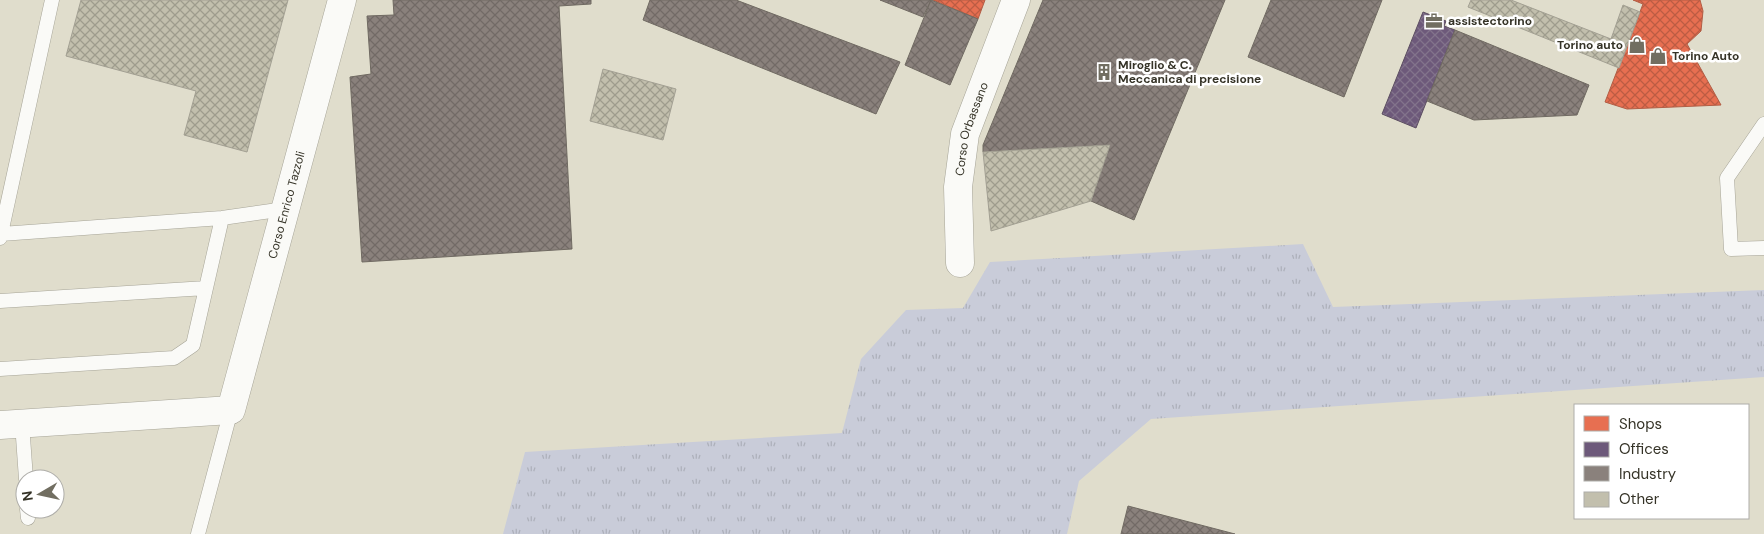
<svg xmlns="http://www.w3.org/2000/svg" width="1764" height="534" font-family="'DM Sans',sans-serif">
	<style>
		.grass { fill: url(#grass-tufts) }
		.shops { fill: url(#shops-cross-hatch); stroke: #b25d44 }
		.offices { fill: url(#offices-cross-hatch); stroke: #5c4e61 }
		.industry { fill: url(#industry-cross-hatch); stroke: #706a62 }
		.building { fill: url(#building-cross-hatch); stroke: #a3a093 }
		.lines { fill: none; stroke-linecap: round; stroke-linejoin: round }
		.lane-casing { stroke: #a6a497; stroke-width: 15 }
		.street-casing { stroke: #a6a497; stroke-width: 29 }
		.lane { stroke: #fafaf7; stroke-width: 14 }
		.street { stroke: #fafaf7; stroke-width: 28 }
		.labels { text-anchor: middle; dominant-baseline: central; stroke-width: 5; stroke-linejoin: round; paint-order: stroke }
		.poi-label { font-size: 12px; font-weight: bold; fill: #353327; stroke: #fff; text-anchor: start }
		.street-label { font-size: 12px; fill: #353327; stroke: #fff }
	</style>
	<defs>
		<pattern id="grass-tufts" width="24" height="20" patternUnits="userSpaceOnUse" patternTransform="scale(1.25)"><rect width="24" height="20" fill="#c9ccd9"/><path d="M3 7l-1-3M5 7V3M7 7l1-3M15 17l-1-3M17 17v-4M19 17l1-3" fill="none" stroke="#adb0ba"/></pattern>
		<pattern id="shops-cross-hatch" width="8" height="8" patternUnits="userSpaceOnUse" patternTransform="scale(1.25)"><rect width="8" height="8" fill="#e76f51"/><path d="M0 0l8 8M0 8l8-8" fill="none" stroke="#bc5c43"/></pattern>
		<pattern id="offices-cross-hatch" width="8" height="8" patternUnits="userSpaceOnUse" patternTransform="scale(1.25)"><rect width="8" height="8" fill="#6d597a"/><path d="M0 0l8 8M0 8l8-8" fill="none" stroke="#82738b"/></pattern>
		<pattern id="industry-cross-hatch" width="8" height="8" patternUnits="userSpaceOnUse" patternTransform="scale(1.25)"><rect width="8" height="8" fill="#8a817c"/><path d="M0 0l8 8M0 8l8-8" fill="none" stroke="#726a66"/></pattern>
		<pattern id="building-cross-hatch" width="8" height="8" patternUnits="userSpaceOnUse" patternTransform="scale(1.25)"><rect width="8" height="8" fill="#c2bfad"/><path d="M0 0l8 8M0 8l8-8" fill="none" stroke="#9e9c8d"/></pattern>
	</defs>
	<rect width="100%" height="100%" fill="#e0ddcc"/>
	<!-- grass -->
	<path class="grass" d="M1303,244L1333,307L1764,290V377L1151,419L1079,481L1067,534H503L525,452L842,433L861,359L906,310L963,308L990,262Z"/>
	<!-- shops -->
	<path class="shops" d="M933,0H985L978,19Z
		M1633,0H1700L1703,11L1701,31L1687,44L1721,105L1627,109L1605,102L1643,4Z"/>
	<!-- offices -->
	<path class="offices" d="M1423,12L1446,21L1444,26L1455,30L1416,128L1382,114Z"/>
	<!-- industry -->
	<path class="industry" d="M393,0H591V4L559,6L572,249L362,262L350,77L371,74L367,16L394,15Z
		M650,0H736L900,62L876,114L643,20Z
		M880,0H931L923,17Z
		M931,0L978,19L950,85L905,65Z
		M1043,0H1225L1134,220L1091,201L1110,145L983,152V145Z
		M1271,0H1382L1344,97L1248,57Z
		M1455,30L1589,85L1577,115L1474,120L1427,101Z
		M1128,506L1235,534H1121Z"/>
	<!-- building -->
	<path class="building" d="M81,0H288L247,152L184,135L196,91L66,56Z
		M1471,0H1511L1611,39L1623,5L1640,12L1619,68L1468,7Z
		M603,69L676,89L663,140L590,121Z
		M1110,145L1091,201L991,231L983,152Z"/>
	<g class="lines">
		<!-- lane casing -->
		<g class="lane-casing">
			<path id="lane" d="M1764,124L1727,178L1731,249L1764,248
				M1,234L222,218L285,209
				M0,238L52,0
				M0,301L206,288
				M0,369L174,358L193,345L222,218
				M22,423L26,479
				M27,509L28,518
				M198,534L231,410"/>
		</g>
		<!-- street casing -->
		<g class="street-casing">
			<g id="street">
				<path id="s1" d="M960,263L958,187L965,134L1016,0"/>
				<path id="s2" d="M0,425L231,410L342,0"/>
			</g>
		</g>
		<!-- lane -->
		<use href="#lane" class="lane"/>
		<!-- street -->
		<use href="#street" class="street"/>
	</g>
	<!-- icons -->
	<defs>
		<g id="office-bare" transform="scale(1.35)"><path d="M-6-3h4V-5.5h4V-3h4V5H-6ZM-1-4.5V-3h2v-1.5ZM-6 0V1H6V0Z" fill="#716e61" stroke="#fff" stroke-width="2.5" paint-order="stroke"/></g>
		<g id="shop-bare" transform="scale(1.35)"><path d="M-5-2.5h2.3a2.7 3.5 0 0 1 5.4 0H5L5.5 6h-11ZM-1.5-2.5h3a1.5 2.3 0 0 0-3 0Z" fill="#716e61" stroke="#fff" stroke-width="2.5" paint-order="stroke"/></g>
		<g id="building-bare" transform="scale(1.35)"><path d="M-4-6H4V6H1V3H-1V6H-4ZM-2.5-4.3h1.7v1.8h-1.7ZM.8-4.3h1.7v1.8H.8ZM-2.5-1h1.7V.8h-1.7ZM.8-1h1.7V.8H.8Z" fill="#716e61" stroke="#fff" stroke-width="2.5" paint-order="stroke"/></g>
	</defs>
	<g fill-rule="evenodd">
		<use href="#office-bare" x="1434" y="21"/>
		<use href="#shop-bare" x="1637" y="45"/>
		<use href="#shop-bare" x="1658" y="56"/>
		<use href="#building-bare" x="1104" y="72"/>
	</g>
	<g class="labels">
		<!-- poi labels -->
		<g class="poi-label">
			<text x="1448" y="21">assistectorino</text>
			<text x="1623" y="45" text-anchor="end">Torino auto</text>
			<text x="1672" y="56">Torino Auto</text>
			<text x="1118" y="65">Miroglio &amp; C.<tspan x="1118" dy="14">Meccanica di precisione</tspan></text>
		</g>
		<!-- street labels -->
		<g class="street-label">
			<text stroke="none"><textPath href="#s1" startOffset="136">Corso Orbassano</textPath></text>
			<text stroke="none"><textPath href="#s2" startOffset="444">Corso Enrico Tazzoli</textPath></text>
		</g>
	</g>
	<!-- legend -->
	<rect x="1574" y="404" width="175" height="115" fill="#ffffff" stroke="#aeada9"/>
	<rect x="1584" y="416" width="25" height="15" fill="#e76f51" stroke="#aeada9"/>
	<text x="1619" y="429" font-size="15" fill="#353327">Shops</text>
	<rect x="1584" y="442" width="25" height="15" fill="#6d597a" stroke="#aeada9"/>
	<text x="1619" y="454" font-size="15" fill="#353327">Offices</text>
	<rect x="1584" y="466" width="25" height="15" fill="#8a817c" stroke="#aeada9"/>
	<text x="1619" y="479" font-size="15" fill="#353327">Industry</text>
	<rect x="1584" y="492" width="25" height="15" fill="#c2bfad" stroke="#aeada9"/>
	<text x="1619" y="504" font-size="15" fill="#353327">Other</text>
	<!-- north arrow -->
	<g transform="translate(40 494) rotate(261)"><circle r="24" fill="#ffffff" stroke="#aeada9"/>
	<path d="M0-4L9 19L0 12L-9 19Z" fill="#716e61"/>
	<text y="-8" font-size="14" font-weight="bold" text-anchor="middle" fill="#353327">N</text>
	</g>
</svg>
